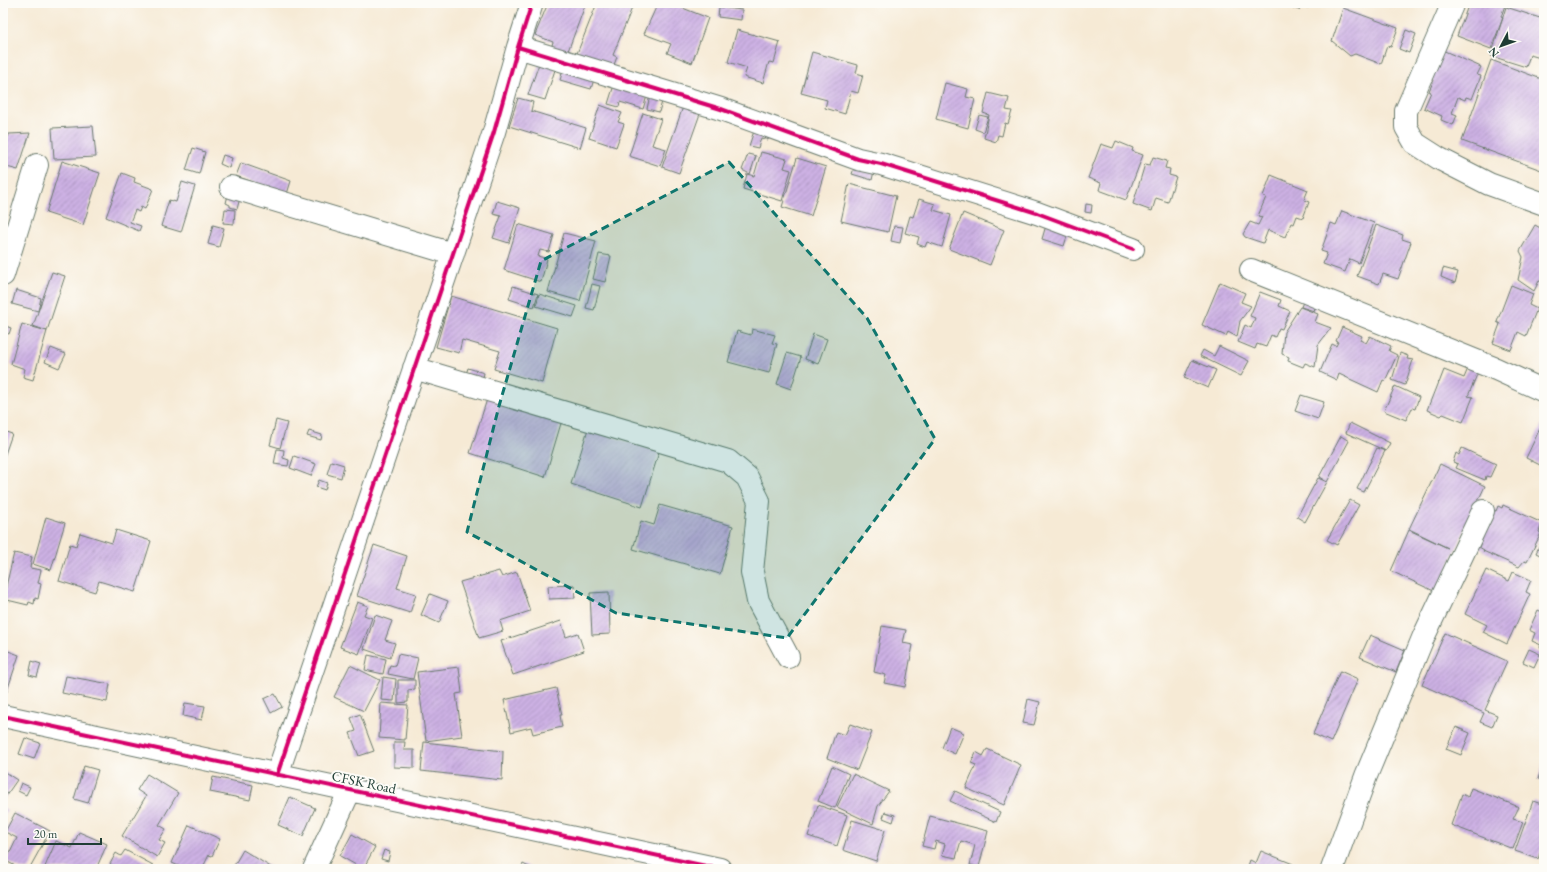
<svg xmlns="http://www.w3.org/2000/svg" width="1547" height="872" font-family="'EB Garamond',serif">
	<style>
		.building { fill: url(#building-hatch) }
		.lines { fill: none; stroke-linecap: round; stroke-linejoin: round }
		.minor-casing { stroke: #6a7a6c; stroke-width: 24 }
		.minor { stroke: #fff; stroke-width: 22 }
		.cycleway-casing { stroke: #fdfcf7; stroke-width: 6 }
		.cycleway { stroke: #d6006c; stroke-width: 4 }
		.marked { fill: #0f766e; fill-opacity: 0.2; stroke: #0f766e; stroke-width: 3; stroke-dasharray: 8 5; stroke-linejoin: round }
		.labels { text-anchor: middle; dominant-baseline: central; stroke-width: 4; stroke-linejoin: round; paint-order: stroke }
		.street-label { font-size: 14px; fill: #1f3d34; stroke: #fdfcf7 }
	</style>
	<defs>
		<pattern id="building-hatch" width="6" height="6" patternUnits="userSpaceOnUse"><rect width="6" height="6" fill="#cdb1e4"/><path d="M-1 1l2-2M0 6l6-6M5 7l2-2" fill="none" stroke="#a691ba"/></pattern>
	</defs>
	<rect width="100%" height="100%" fill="#fdfcf7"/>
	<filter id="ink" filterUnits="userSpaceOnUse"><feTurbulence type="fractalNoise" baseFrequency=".025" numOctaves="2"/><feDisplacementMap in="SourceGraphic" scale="8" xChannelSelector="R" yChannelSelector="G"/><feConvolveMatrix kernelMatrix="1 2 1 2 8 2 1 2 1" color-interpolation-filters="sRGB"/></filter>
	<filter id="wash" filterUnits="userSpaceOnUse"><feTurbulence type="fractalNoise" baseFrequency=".012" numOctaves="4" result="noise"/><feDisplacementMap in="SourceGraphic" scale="16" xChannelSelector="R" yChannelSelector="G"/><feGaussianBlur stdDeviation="0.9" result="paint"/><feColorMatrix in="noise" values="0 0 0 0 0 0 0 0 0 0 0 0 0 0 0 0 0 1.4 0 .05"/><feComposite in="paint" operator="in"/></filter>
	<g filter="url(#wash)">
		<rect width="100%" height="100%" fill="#f6ead5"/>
		<g id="blocks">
			<!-- building -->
			<path class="building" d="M548,3H586L568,51L551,48L553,42L535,35Z
				M597,3H634L613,55L617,57L612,70L576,56Z
				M658,3H670L708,18L692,63L667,53L671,44L644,34Z
				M1279,3H1309L1308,8L1301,5L1299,10Z
				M1469,3H1511L1510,6L1505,5L1501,17L1503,18L1491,49L1457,36Z
				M719,7L742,10L741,20L718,17Z
				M1506,7L1543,19L1542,22L1544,23V59L1530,55L1526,67L1491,56Z
				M1343,8L1398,28L1391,47L1387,46L1381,64L1355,54L1350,56L1332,41Z
				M737,30L780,42L774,63L769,62L763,83L744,77L747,68L728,62Z
				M1406,30L1416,34L1409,53L1399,49Z
				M1440,49L1481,67L1477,75L1481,76L1472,99L1466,97L1465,100L1458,97L1452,113L1457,115L1453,125L1441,120L1442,116L1424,108L1431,92L1429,91L1434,80L1431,78Z
				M812,52L858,65L856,73L863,75L858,93L851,91L845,114L825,108L827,100L801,93Z
				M1491,60L1544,80V150L1541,158L1544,159V171L1462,141Z
				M540,61L556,67L545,100L528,95Z
				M563,70L595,76L591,89L560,80Z
				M945,83L968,89L966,97L975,99L968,128L936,119Z
				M614,85L647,96L643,109L620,102L619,107L608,104Z
				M988,93L1009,98L1006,110L1012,111L1008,124L1005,123L1002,136L998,135L996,142L984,138L989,115L983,113Z
				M650,95L663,98L659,112L647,109Z
				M518,98L533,102L531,111L586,128L580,148L509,126Z
				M684,104L701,111L679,173L662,167Z
				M600,105L622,113L618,122L624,124L616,147L589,138Z
				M643,113L661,119L652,145L666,149L660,166L629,156Z
				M979,115L988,117L983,132L975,129Z
				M93,126L96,157L54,159L52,128Z
				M755,128L770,132L768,140L761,138L758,148L749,146Z
				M30,133L18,170L3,166V136L8,137L9,134Z
				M1116,141L1133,148L1132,151L1143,155L1126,200L1099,190L1101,183L1088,178L1101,144L1113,148Z
				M193,148L205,152L199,174L186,170Z
				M761,152L787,159L784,168L791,170L782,201L743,189L747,174L754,176Z
				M748,154L756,156L750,174L742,170Z
				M223,155L232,158L229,168L220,164Z
				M1153,157L1167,161L1165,168L1170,169L1169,175L1176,177L1168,202L1156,198L1152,211L1133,204L1145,164L1150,165Z
				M797,158L826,167L811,216L782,207Z
				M62,161L100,173L83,225L46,213Z
				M241,163L291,181L287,194L236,176Z
				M855,165L874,171L872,180L852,174Z
				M122,173L135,178L134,182L153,189L145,209L141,207L139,212L135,210L130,222L141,226L139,231L106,217Z
				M1271,175L1308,190L1304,200L1309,202L1303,218L1297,216L1294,224L1291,223L1285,237L1268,230L1263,243L1245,237L1243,234L1250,222L1258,225L1262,217L1258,216L1266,197L1263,196Z
				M182,182L195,186L181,232L161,226L169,200L176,202Z
				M849,184L896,196L888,232L841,221Z
				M228,195L240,198L237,209L230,207V205L226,203Z
				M919,199L935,204L933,210L951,215L942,247L927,242L925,247L917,244L919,237L905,233L910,216L913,217Z
				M497,201L520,208L509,243L493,238L501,216L493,214Z
				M1086,204L1092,205L1091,213L1085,212Z
				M225,209L235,210L234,224L223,223Z
				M1342,211L1374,223L1359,263L1350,259L1345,272L1323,264L1327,253L1321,251L1331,223L1336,225Z
				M963,213L1004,230L990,265L949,249Z
				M1047,222L1069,230L1064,246L1042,239Z
				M518,224L554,235L549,252L540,250L538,256L547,259L541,282L504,270Z
				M213,225L224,228L219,247L208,244Z
				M1376,225L1403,235L1402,239L1411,242L1398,279L1383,274L1379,284L1357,276Z
				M1535,225L1544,230V282L1539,281L1534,291L1518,280L1523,257L1520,251Z
				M894,226L903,227L900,243L891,241Z
				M564,233L596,241L580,301L548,292Z
				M599,254L611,256L605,282L593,279Z
				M1443,268L1458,272L1455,283L1441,277Z
				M52,272L65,276L47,331L33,326Z
				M1220,282L1245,293L1241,302L1251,306L1240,321L1237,337L1228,332L1226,336L1202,325Z
				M592,284L600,286L594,310L586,308Z
				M1511,285L1533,294L1529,305L1537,309L1526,336L1518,332L1511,350L1493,343L1500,324L1497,322Z
				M513,286L538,294L534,307L509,299Z
				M16,290L41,298L38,311L12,304Z
				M1260,292L1281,300L1279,306L1290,311L1282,329L1279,328L1275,337L1271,335L1266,347L1257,344L1255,349L1238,342L1245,325L1251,328L1255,318L1250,316Z
				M539,294L577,306L573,317L536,306Z
				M1306,294L1318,299L1314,311L1301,307Z
				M451,296L557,328L542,383L494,369L500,351L462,340L459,353L436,347Z
				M1300,307L1318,314L1315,322L1331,328L1318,345L1315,367L1305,363L1303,367L1288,361L1289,357L1282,354L1284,332Z
				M22,324L47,331L33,380L23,377L25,369L11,364Z
				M3,325L11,328L9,334L3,332Z
				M1342,327L1362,336L1360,340L1366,343L1370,336L1391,346L1389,351L1397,355L1385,381L1383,380L1378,392L1339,374L1337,380L1320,372L1332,344L1336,346L1338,342L1336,341Z
				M752,329L775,335L772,343L777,344L769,373L728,362L737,331L751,335Z
				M813,334L827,339L818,364L805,359Z
				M1219,346L1249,361L1241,376L1200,356L1203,350L1214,356Z
				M51,348L66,354L59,368L45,362Z
				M787,353L801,357L791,389L777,384Z
				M1400,353L1408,356L1407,359L1413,360L1405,385L1392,380Z
				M1192,360L1216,370L1208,388L1184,378Z
				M1469,366L1479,370L1468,396L1473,397L1463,422L1443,414L1441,416L1427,410L1438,382L1439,383L1444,370L1464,378Z
				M468,368L484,373L482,382L465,377Z
				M1395,386L1419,397L1415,409L1412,408L1406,420L1384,411Z
				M1301,395L1324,402L1318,419L1295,411Z
				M488,396L562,420L545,477L470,453Z
				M276,420L287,423L280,448L270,445Z
				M1544,420V467L1526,458Z
				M1350,423L1390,443L1386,451L1346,433Z
				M588,429L659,452L642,507L571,484Z
				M3,431L12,434L3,460Z
				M309,431L322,435L321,440L307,436Z
				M1341,436L1349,441L1327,482L1319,477Z
				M1377,448L1385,451L1364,492L1357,489Z
				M1462,448L1496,464L1490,477L1486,476L1485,480L1456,468L1458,464L1453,462L1456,453L1459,455Z
				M277,449L284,450L283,458L289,460L288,466L274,464Z
				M294,456L316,464L311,476L290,468Z
				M331,461L344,465L341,478L327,474Z
				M1440,464L1485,486L1455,551L1438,593L1391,571L1409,530L1448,548L1409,529Z
				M1318,478L1327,482L1305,522L1297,517Z
				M319,480L327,483L325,490L316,487Z
				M1350,500L1359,505L1337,545L1327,540Z
				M660,505L733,526L720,574L633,549L641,521L654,525Z
				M1503,505L1542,523L1539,532L1541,533L1527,562L1524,561L1519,567L1483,551L1484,550L1479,547L1481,542L1479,540L1493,510L1496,511L1498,506L1502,508Z
				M46,517L65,523L51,570L33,564Z
				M116,530L151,541L135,592L99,581L95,592L59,581L70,544L76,546L80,533L112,543Z
				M1544,536V557L1536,553Z
				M374,545L407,556L397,588L416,594L410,613L357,596Z
				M14,553L32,557L30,568L41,570L38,583L41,584L38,599L35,598L34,604L29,602L28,605L3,599Z
				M1486,570L1509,581L1513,572L1531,580L1526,592L1530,594L1507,644L1483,632L1487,625L1465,614Z
				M499,571L502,577L517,572L530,611L500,621L503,631L479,638L460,582Z
				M574,585L575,598L549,599L548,586Z
				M609,592L610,634L592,635L590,593Z
				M430,594L448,601L439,623L421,615Z
				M357,602L368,606L364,615L372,618L359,654L340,647Z
				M1538,610L1544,613V649L1540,647L1541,645L1532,641L1535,633L1529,630Z
				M375,615L392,621L385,640L395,643L390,658L364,649Z
				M561,621L566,637L578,633L584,651L513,675L501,641Z
				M882,626L906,630L903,643L913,645L905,687L884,683L886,675L874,672Z
				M1445,633L1507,661L1485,710L1497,715L1492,727L1480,722L1484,713L1422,685Z
				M1370,635L1405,650L1396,672L1360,657Z
				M3,649L19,655L6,694L3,692Z
				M1529,649L1540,654L1534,667L1523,662Z
				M398,654L418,658L413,679L388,674L390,665L395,666Z
				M368,655L386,659L383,674L365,670Z
				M32,661L41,664L37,677L29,675Z
				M350,665L380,680L364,711L334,697Z
				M459,667L462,693L456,694L462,736L426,741L417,672Z
				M1340,671L1358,679L1331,742L1313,734Z
				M66,676L110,684L107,702L62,693Z
				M383,677L396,679L394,701L381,700Z
				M398,680H415V689L408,690V702L398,703Z
				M556,688L562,715H560L562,727L533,734L531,727L511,732L504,700Z
				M275,694L282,707L271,713L264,699Z
				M1028,699L1040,702L1034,725L1023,723Z
				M185,703L205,706L202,720L183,716Z
				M381,703L408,705L405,740L379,738Z
				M360,714L374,751L359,756L350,733L356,731L351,718Z
				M850,724L872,732L857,770L827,758L836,732L845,735Z
				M950,727L964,733L955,754L942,748Z
				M1456,727L1470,733L1461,755L1446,749Z
				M25,738L40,743L34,759L19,754Z
				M394,742H405L404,750H414V768L394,767Z
				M424,742L503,751L502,780L421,771Z
				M987,749L1021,765L1004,805L966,788L976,765L971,763L976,752L983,756Z
				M1544,762V780L1538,779Z
				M84,766L98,770L88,803L74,799Z
				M832,766L849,774L835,808L818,801Z
				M3,771L17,780L3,800Z
				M147,774L178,793L159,825L166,829L159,840L165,843L157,857L122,836L146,796L137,790Z
				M853,774L889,791L878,806L873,824L837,807Z
				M213,777L253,785L250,800L210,792Z
				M21,783L30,787L26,795L18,791Z
				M1471,788L1519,807L1513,819L1523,822L1513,849L1451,825L1462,794L1468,797Z
				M955,791L1000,812L996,822L950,801Z
				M290,797L315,808L303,836L278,825Z
				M1533,801L1544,805V842L1538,859L1515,851Z
				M818,805L847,815L837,846L808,836Z
				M3,807L7,810L3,817Z
				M885,812L895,815L893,822L883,818Z
				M15,813L50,831L29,869H21L6,861L17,838L5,832Z
				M930,816L988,831L979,867L970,865L975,845L961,841L956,858L942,855L945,844L936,841L934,849L922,846Z
				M852,820L885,830L876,861L843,850Z
				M189,825L220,839L212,856L209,855L202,869H185L172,863Z
				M79,832L107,844L96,869H44L56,841L72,848Z
				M352,834L375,847L363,869L340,856Z
				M125,850L153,865L150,869H112L114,866L110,864L116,853L121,856Z
				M243,850L274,869H232Z
				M384,850L390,852L388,861L381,859Z
				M1261,851L1293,864L1291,869H1247L1250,860L1256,863Z
				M523,864L533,869H520Z"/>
		</g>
	</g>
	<g filter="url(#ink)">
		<use href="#blocks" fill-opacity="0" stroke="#6a7a6c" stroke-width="1"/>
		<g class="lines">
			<!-- minor casing -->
			<g class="minor-casing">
				<path id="minor" d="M1453,3L1406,111V127L1415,143L1440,159L1489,184L1544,204
					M518,47L721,109L858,159L881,164L1037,213L1133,249
					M231,187L453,254
					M1251,270L1496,369L1544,391
					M3,275L37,165
					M414,368L728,461L747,477L759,501L752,572L758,601L788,657
					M3,716L720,869
					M277,775L494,132L518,47L532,3
					M314,869L350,790
					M1332,869L1366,776L1423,638L1483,511"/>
			</g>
			<!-- minor -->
			<use href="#minor" class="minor"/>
			<!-- cycleway casing -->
			<g class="cycleway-casing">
				<path id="cycleway" d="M518,47L721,109L858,159L881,164L1037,213L1133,249
					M3,716L720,869
					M277,775L494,132L518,47L532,3"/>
			</g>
			<!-- cycleway -->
			<use href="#cycleway" class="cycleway"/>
		</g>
	</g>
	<!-- marked area -->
	<path class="marked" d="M729,162L867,318L935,439L787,638L616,613L467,532L499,406L541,261Z"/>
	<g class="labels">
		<!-- street labels -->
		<g class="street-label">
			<text transform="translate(364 782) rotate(12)">CFSK Road</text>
		</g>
	</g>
	<!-- margin -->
	<rect width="1547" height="872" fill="none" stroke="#fdfcf7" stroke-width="16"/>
	<!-- north arrow -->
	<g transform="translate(1501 46) rotate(229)" stroke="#fdfcf7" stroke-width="3" paint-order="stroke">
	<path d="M0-3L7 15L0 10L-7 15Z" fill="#1f3d34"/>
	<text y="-6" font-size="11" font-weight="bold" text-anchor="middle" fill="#1f3d34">N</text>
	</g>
	<!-- scale -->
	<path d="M28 838v6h73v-6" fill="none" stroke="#1f3d34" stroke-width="2"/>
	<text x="34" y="838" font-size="12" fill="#1f3d34" stroke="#fdfcf7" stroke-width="3" paint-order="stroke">20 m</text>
</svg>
